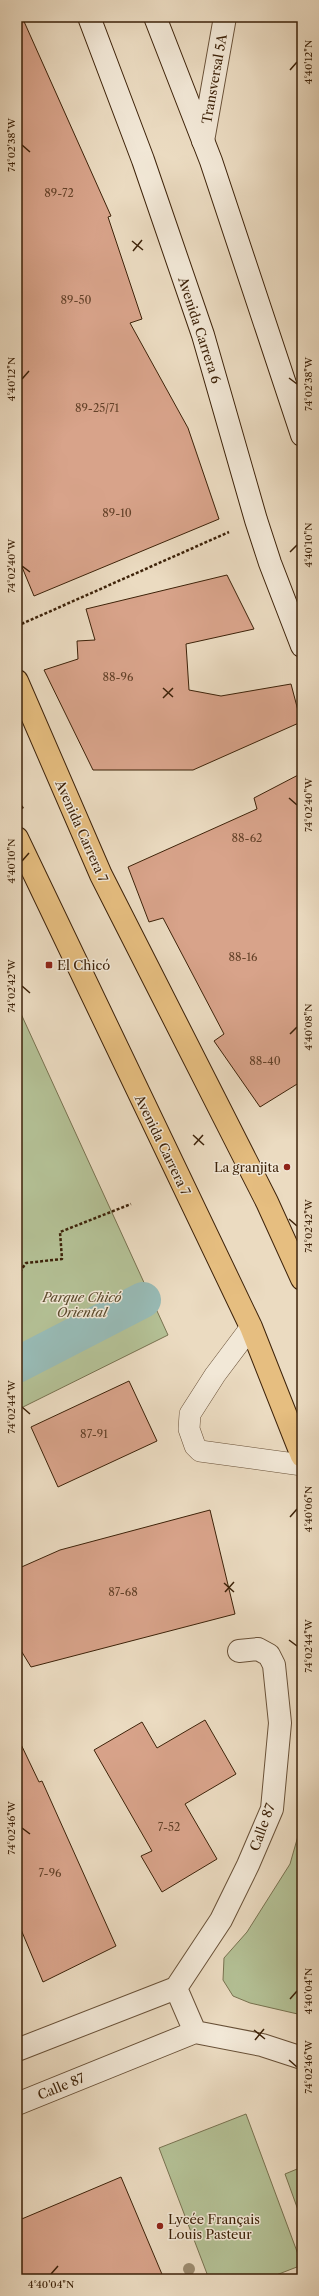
<svg xmlns="http://www.w3.org/2000/svg" width="319" height="2296" font-family="'Libre Caslon Text',serif">
	<style>
		.green { fill: #b4c196; stroke: #787250 }
		.lines { fill: none; stroke-linecap: round; stroke-linejoin: round }
		.canal { stroke: #98bbb6; stroke-width: 36 }
		.building { fill: #d8a38a; stroke: #3d2209 }
		.service-casing { stroke: #685037; stroke-width: 22 }
		.minor-casing { stroke: #685037; stroke-width: 24 }
		.secondary-casing { stroke: #3d2209; stroke-width: 24 }
		.primary-casing { stroke: #3d2209; stroke-width: 24 }
		.path { stroke: #3d2209; stroke-width: 2.5; stroke-dasharray: 3 2; stroke-linecap: butt }
		.service { stroke: #f2e8d7; stroke-width: 21 }
		.minor { stroke: #f2e8d7; stroke-width: 22 }
		.secondary { stroke: #f2e8d7; stroke-width: 22 }
		.primary { stroke: #e6be80; stroke-width: 22 }
		.tree { fill: #9c8b6f }
		.ticks { fill: none; stroke: #3d2209; stroke-width: 1.5 }
		.poi-dot { fill: #8f2418; stroke: #f2e8d7; stroke-width: 1.5 }
		.labels { text-anchor: middle; dominant-baseline: central; stroke-width: 3; stroke-linejoin: round; paint-order: stroke }
		.number-label { font-size: 11px; fill: #644229 }
		.street-label { font-size: 13px; fill: #3d2209; stroke: #f2e8d7 }
		.poi-label { font-size: 13px; fill: #3d2209; stroke: #f2e8d7; text-anchor: start }
		.park-label { font-size: 13px; font-style: italic; fill: #5b4a2c; stroke: #f2e8d7 }
		.neatline { fill: none; stroke: #3d2209; stroke-width: 1.5 }
		.ticks-label { font-size: 10px; text-anchor: middle; fill: #3d2209 }
	</style>
	<rect width="100%" height="100%" fill="#ebdbc1"/>
	<filter id="stains"><feTurbulence type="fractalNoise" baseFrequency=".005" numOctaves="4"/><feColorMatrix values="0 0 0 0 .2 0 0 0 0 .09 0 0 0 0 .02 0 0 0 .5 -.17"/></filter>
	<radialGradient id="worn" r=".72"><stop offset=".6" stop-color="#630" stop-opacity="0"/><stop offset="1" stop-color="#630" stop-opacity=".3"/></radialGradient>
	<!-- green -->
	<path class="green" d="M17,1005L168,1335L17,1410Z
		M302,1822V2015L250,2003L233,1996L223,1980L224,1958L247,1932L290,1864Z
		M246,2114L302,2265L266,2279H209L159,2148Z
		M302,2167V2221L285,2174Z"/>
	<g class="lines">
		<!-- canal -->
		<path class="canal" d="M17,1365L143,1300"/>
	</g>
	<!-- building -->
	<path class="building" d="M17,17H22L111,216L108,217L142,319L130,323L188,428L219,519L34,596L17,555Z
		M227,575L254,629L186,644L189,690L221,696L291,684L301,722L193,770H93L44,670L78,659L77,641L95,640L86,609Z
		M302,773V1081L260,1107L214,1041L224,1034L163,918L149,922L128,867L257,809L254,798Z
		M129,1381L157,1441L58,1487L31,1427Z
		M210,1510L235,1614L31,1667L17,1644V1569L60,1550Z
		M205,1720L236,1774L185,1804L217,1859L162,1892L141,1856L152,1851L94,1750L142,1722L157,1748Z
		M17,1736L39,1782L42,1781L116,1946L43,1982L17,1920Z
		M121,2177L164,2279H17V2221Z"/>
	<g class="lines">
		<!-- service casing -->
		<g class="service-casing">
			<path id="service" d="M251,1327L215,1375L190,1414L189,1429L195,1446L200,1451L302,1465"/>
		</g>
		<!-- minor casing -->
		<g class="minor-casing">
			<path id="minor" d="M203,141L225,17
				M176,1988L195,2032
				M17,2050L176,1988L221,1920L248,1865L272,1809L280,1723L274,1665L269,1655L258,1649L239,1651
				M17,2104L195,2032L262,2045L302,2058"/>
		</g>
		<!-- secondary casing -->
		<g class="secondary-casing">
			<path id="secondary" d="M89,17L143,160L203,335L256,520L270,563L302,646
				M155,17L211,161L302,435"/>
		</g>
		<!-- primary casing -->
		<g class="primary-casing">
			<path id="primary" d="M17,681L101,875L267,1202L302,1279
				M17,838L251,1327L302,1456"/>
		</g>
		<!-- path -->
		<path class="path" d="M17,626L229,532
			M17,797L23,809
			M17,1276L26,1263L62,1259L60,1232L131,1204"/>
		<!-- service -->
		<use href="#service" class="service"/>
		<!-- minor -->
		<use href="#minor" class="minor"/>
		<!-- secondary -->
		<use href="#secondary" class="secondary"/>
		<!-- primary -->
		<use href="#primary" class="primary"/>
	</g>
	<!-- trees -->
	<circle class="tree" cx="189" cy="2269" r="6"/>
	<!-- ticks -->
	<path class="ticks" d="M290,70L297,62M22,145L30,152M132,241L143,250M133,251L142,240M289,378L297,384M22,379L29,371M290,552L297,545M22,566L30,572M163,688L173,697M163,698L173,688M289,798L297,805M22,861L29,853M22,986L30,993M290,1034L297,1027M193,1135L204,1145M194,1145L203,1135M289,1219L297,1226M22,1407L30,1414M290,1517L297,1509M224,1583L234,1592M225,1592L234,1582M289,1640L297,1646M22,1828L30,1834M290,1999L297,1991M254,2030L265,2039M255,2040L264,2029M289,2060L297,2067M51,2274L58,2266"/>
	<!-- markers -->
	<g class="poi-dot">
		<rect x="45" y="961" width="8" height="8" rx="2"/>
		<circle cx="287" cy="1167" r="4"/>
		<circle cx="160" cy="2226" r="4"/>
	</g>
	<g class="labels">
		<!-- number labels -->
		<g class="number-label">
			<text x="59" y="193">89-72</text>
			<text x="76" y="300">89-50</text>
			<text x="97" y="408">89-25/71</text>
			<text x="117" y="513">89-10</text>
			<text x="118" y="677">88-96</text>
			<text x="247" y="838">88-62</text>
			<text x="243" y="957">88-16</text>
			<text x="265" y="1061">88-40</text>
			<text x="94" y="1434">87-91</text>
			<text x="123" y="1592">87-68</text>
			<text x="169" y="1827">7-52</text>
			<text x="50" y="1873">7-96</text>
		</g>
		<!-- street labels -->
		<g class="street-label">
			<text transform="translate(214 79) rotate(-80)">Transversal 5A</text>
			<text transform="translate(200 330) rotate(72)">Avenida Carrera 6</text>
			<text transform="translate(82 831) rotate(66)">Avenida Carrera 7</text>
			<text transform="translate(163 1145) rotate(64)">Avenida Carrera 7</text>
			<text transform="translate(262 1827) rotate(-70)">Calle 87</text>
			<text transform="translate(61 2086) rotate(-22)">Calle 87</text>
		</g>
		<!-- poi labels -->
		<g class="poi-label">
			<text x="57" y="965">El Chicó</text>
			<text x="279" y="1167" text-anchor="end">La granjita</text>
			<text x="168" y="2219">Lycée Français<tspan x="168" dy="15">Louis Pasteur</tspan></text>
		</g>
		<!-- park labels -->
		<g class="park-label">
			<text x="82" y="1297">Parque Chicó<tspan x="82" dy="15">Oriental</tspan></text>
		</g>
	</g>
	<!-- margin -->
	<rect width="319" height="2296" fill="none" stroke="#ebdbc1" stroke-width="44"/>
	<rect x="22" y="22" width="275" height="2252" class="neatline"/>
	<g class="ticks-label">
		<text transform="translate(308 62) rotate(-90)" y="4">4°40'12"N</text>
		<text transform="translate(11 145) rotate(-90)" y="4">74°02'38"W</text>
		<text transform="translate(11 379) rotate(-90)" y="4">4°40'12"N</text>
		<text transform="translate(308 384) rotate(-90)" y="4">74°02'38"W</text>
		<text transform="translate(308 545) rotate(-90)" y="4">4°40'10"N</text>
		<text transform="translate(11 566) rotate(-90)" y="4">74°02'40"W</text>
		<text transform="translate(308 805) rotate(-90)" y="4">74°02'40"W</text>
		<text transform="translate(11 861) rotate(-90)" y="4">4°40'10"N</text>
		<text transform="translate(11 986) rotate(-90)" y="4">74°02'42"W</text>
		<text transform="translate(308 1027) rotate(-90)" y="4">4°40'08"N</text>
		<text transform="translate(308 1226) rotate(-90)" y="4">74°02'42"W</text>
		<text transform="translate(11 1407) rotate(-90)" y="4">74°02'44"W</text>
		<text transform="translate(308 1509) rotate(-90)" y="4">4°40'06"N</text>
		<text transform="translate(308 1646) rotate(-90)" y="4">74°02'44"W</text>
		<text transform="translate(11 1828) rotate(-90)" y="4">74°02'46"W</text>
		<text transform="translate(308 1991) rotate(-90)" y="4">4°40'04"N</text>
		<text transform="translate(308 2067) rotate(-90)" y="4">74°02'46"W</text>
		<text x="51" y="2288">4°40'04"N</text>
	</g>
	<rect width="100%" height="100%" filter="url(#stains)"/>
	<rect width="100%" height="100%" fill="url(#worn)"/>
</svg>
